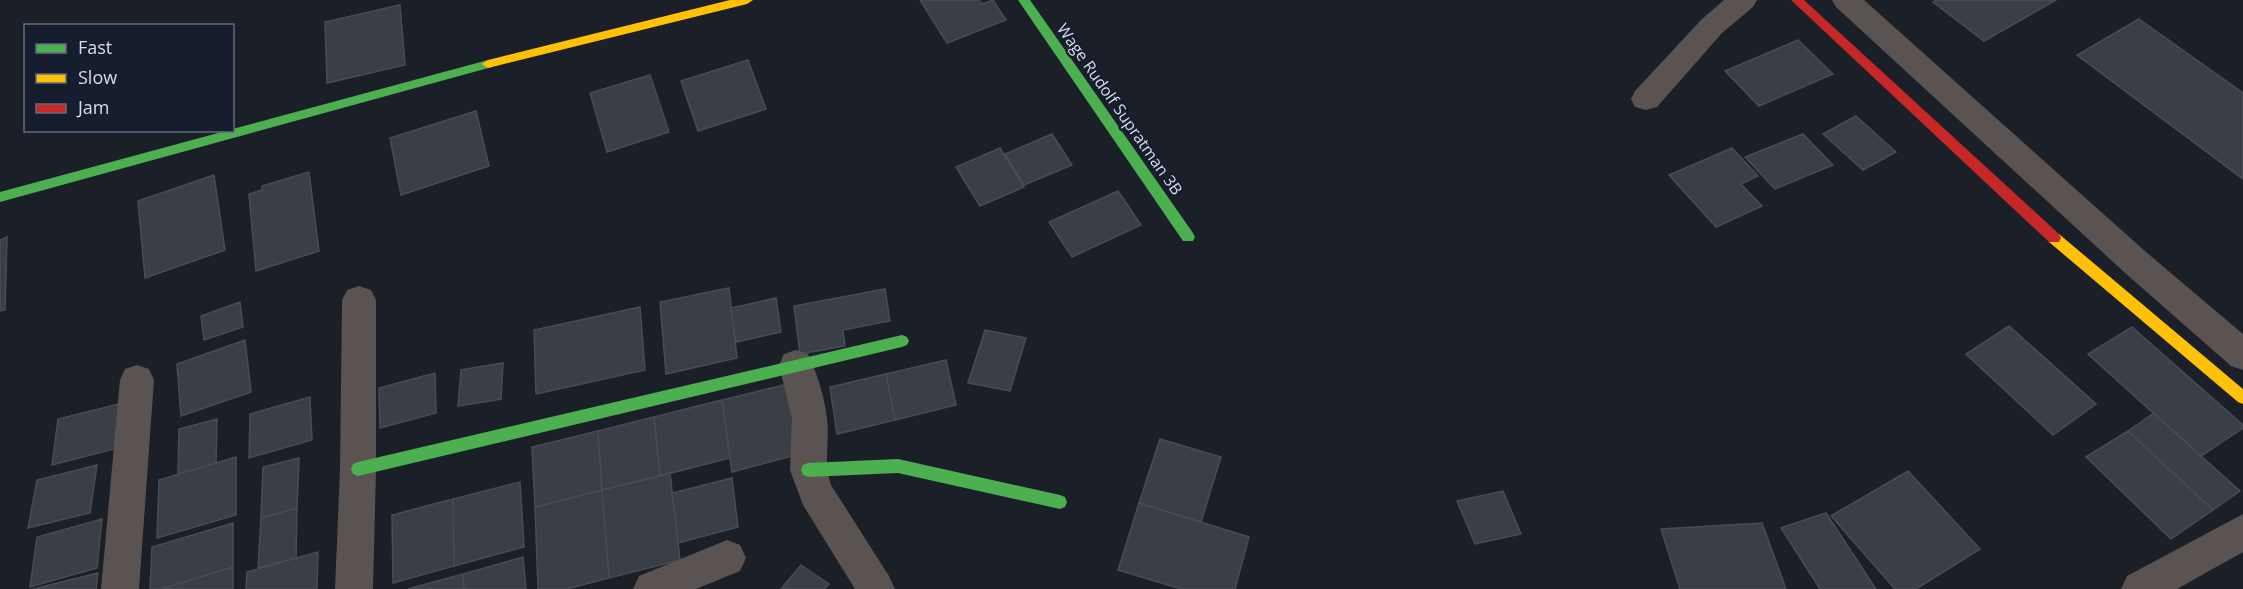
<svg xmlns="http://www.w3.org/2000/svg" width="2243" height="589" font-family="'Open Sans',sans-serif">
	<style>
		.building { fill: #3a3e46; stroke: #484c54; stroke-width: 1.5 }
		.lines { fill: none; stroke-linecap: round; stroke-linejoin: round }
		.street { fill: #5a5351; fill-rule: evenodd }
		.fast { fill: #4caf50; fill-rule: evenodd }
		.slow { fill: #ffc107; fill-rule: evenodd }
		.jam { fill: #c62828; fill-rule: evenodd }
		.labels { text-anchor: middle; dominant-baseline: central; stroke-width: 5; stroke-linejoin: round; paint-order: stroke }
		.street-label { font-size: 16px; fill: #d7dde9; stroke: #151d2e }
	</style>
	<rect width="100%" height="100%" fill="#1b1f28"/>
	<!-- building -->
	<path class="building" d="M920,0H979L982,4L993,0L1006,20L947,43Z
		M1936,0H2056L1984,41L1933,2Z
		M400,5L405,65L327,83L325,22Z
		M2139,19L2243,93V179L2077,55Z
		M1798,40L1833,74L1759,106L1725,71Z
		M748,60L766,109L698,131L681,81Z
		M650,75L669,132L607,152L590,93Z
		M476,111L489,166L401,195L390,138Z
		M1856,116L1896,152L1863,170L1823,134Z
		M1052,134L1072,165L1024,185L1005,154Z
		M1803,134L1833,165L1775,189L1745,157Z
		M1000,148L1024,187L980,206L956,167Z
		M1732,148L1758,176L1741,184L1762,206L1716,227L1669,175Z
		M309,172L319,251L256,271L249,194L262,190V186Z
		M214,175L225,250L145,278L138,201Z
		M1118,191L1141,225L1072,257L1049,222Z
		M7,237L5,310L0,311V240Z
		M729,288L737,358L666,374L660,302Z
		M885,289L890,321L843,330L845,346L800,354L794,306Z
		M776,298L781,332L736,342L731,308Z
		M240,302L243,327L204,340L201,316Z
		M640,307L645,370L536,394L534,330Z
		M2009,326L2096,404L2053,435L1966,354Z
		M2132,327L2243,425V428L2201,456L2088,354Z
		M985,330L1026,338L1010,391L968,383Z
		M245,340L251,392L181,416L177,364Z
		M946,360L956,405L895,420L886,374Z
		M503,363L501,399L458,406L461,370Z
		M435,373L436,413L380,428L379,388Z
		M886,374L895,420L837,434L830,387Z
		M788,384L800,454L732,472L722,400Z
		M310,397L312,440L249,458L250,414Z
		M722,400L730,458L660,476L654,417Z
		M119,404L114,449L52,465L58,419Z
		M2154,413L2201,456L2240,491L2213,510L2128,431Z
		M654,417L660,476L602,490L598,431Z
		M217,419L216,463L178,474L179,429Z
		M598,431L602,490L535,507L532,447Z
		M2128,431L2213,510L2171,539L2086,457Z
		M1160,439L1221,457L1201,522L1139,503Z
		M236,457V515L157,538L159,480Z
		M299,458L297,508L261,518L263,467Z
		M97,465L90,513L28,528L37,480Z
		M1908,471L1980,549L1916,589H1895L1831,516Z
		M670,473L680,560L609,578L602,490Z
		M732,478L738,527L678,543L672,493Z
		M520,482L524,547L454,566L453,499Z
		M602,490L609,578L567,589H538L535,507Z
		M1503,491L1521,534L1475,544L1457,501Z
		M453,499L454,566L393,583L392,515Z
		M1139,503L1249,537L1235,589H1181L1118,570Z
		M297,508L296,558L258,568L261,518Z
		M1826,513L1876,589H1820L1781,528Z
		M102,519L97,568L30,587L37,537Z
		M233,523V567L161,589H150L152,547Z
		M1762,523L1786,589H1680L1661,529Z
		M318,552L317,589H246L247,572Z
		M523,557L526,589H464L463,574Z
		M801,565L829,584L824,589H781Z
		M233,567V589H161Z
		M98,573L96,589H33Z
		M463,574L464,589H408Z"/>
	<g class="lines">
		<!-- street -->
		<path class="street" d="M1724,0H1757L1753,7L1722,33L1657,107L1646,110L1635,107L1631,99L1635,91L1702,19Z
			M1832,0H1864L2146,252L2243,334V370L2231,366L2124,272L1836,7Z
			M359,286L371,290L376,300V469L373,589H335L340,469L342,300L347,290Z
			M796,350L808,354C817,373 825,398 827,419C830,442 823,462 831,485L889,576L895,589H855L803,505L790,470L792,419L779,365L784,354Z
			M137,365L149,369L154,380L139,589H101L120,380L125,369Z
			M2243,514V552L2177,589H2121L2127,576Z
			M727,540L740,545L746,558L740,571L696,589H633L639,576Z"/>
		<!-- fast -->
		<path class="fast" d="M1018,0H1030L1193,233L1195,237L1193,241H1183Z
			M488,60L492,61L494,64L492,67L0,202V192Z
			M902,335L907,337L909,341L907,345L902,347L358,476L353,474L351,469L353,464L358,462Z
			M898,459L1060,495L1065,497L1067,502L1065,507L1060,509L898,473L808,477L803,475L801,470L803,465L808,463Z"/>
		<!-- slow -->
		<path class="slow" d="M730,0H753L747,4L488,68L482,64L488,60Z
			M2054,233L2059,234L2243,389V404L2238,402L2049,242L2047,238L2049,234Z"/>
		<!-- jam -->
		<path class="jam" d="M1791,0H1804L2059,234L2061,238L2059,242H2049Z"/>
	</g>
	<g class="labels">
		<!-- street labels -->
		<g class="street-label">
			<text transform="translate(1120 109) rotate(55)">Wage Rudolf Supratman 3B</text>
		</g>
	</g>
	<!-- legend -->
	<rect x="24" y="24" width="210" height="108" fill="#151d2e" stroke="#636a79" stroke-width="1.5"/>
	<rect x="36" y="44" width="30" height="9" fill="#4caf50" stroke="#636a79" stroke-width="1.5"/>
	<text x="78" y="54" font-size="18" fill="#d7dde9">Fast</text>
	<rect x="36" y="74" width="30" height="9" fill="#ffc107" stroke="#636a79" stroke-width="1.5"/>
	<text x="78" y="84" font-size="18" fill="#d7dde9">Slow</text>
	<rect x="36" y="104" width="30" height="9" fill="#c62828" stroke="#636a79" stroke-width="1.5"/>
	<text x="78" y="114" font-size="18" fill="#d7dde9">Jam</text>
</svg>
